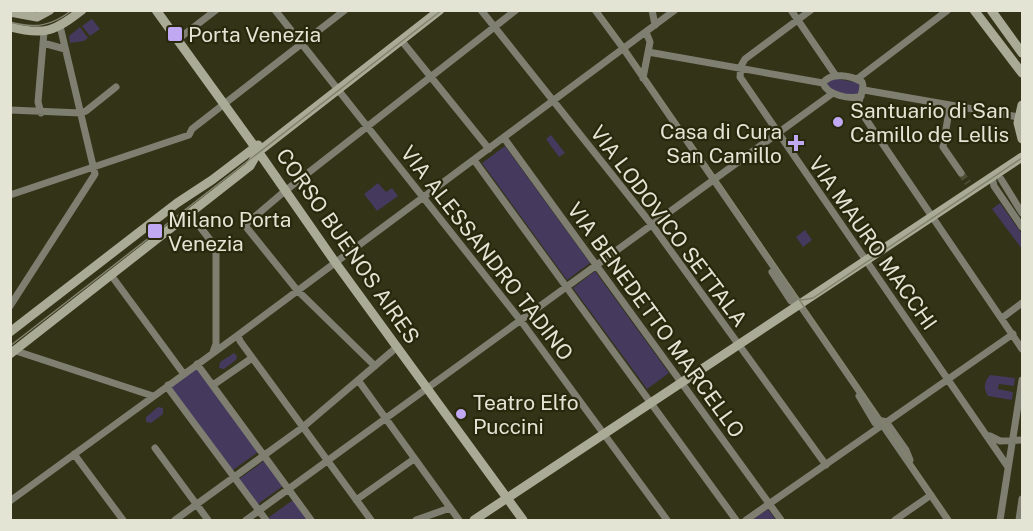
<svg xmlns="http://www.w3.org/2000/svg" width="1033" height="531" font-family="'Public Sans',sans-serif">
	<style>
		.green { fill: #45395d }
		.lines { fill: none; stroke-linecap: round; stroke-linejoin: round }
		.street-tunnel { stroke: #4d4e33; stroke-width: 7; stroke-dasharray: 7 3.5; stroke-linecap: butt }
		.street { stroke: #7e7f71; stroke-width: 7 }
		.secondary { stroke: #aaab96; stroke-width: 9 }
		.tram { stroke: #83846d; stroke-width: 1.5 }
		.poi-dot { fill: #c1a8f3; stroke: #28280d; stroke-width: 2 }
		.labels { text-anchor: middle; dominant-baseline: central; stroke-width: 4.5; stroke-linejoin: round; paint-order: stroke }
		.poi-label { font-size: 21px; fill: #e3e4d4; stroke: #28280d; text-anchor: start }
		.street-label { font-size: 21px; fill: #e3e4d4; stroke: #28280d }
	</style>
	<rect width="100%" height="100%" fill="#323317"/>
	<!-- green -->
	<path class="green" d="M92,19L100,29L90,36L82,26Z
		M80,27L88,38L84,41L70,43L69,36Z
		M833,78L859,83L861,90L857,94C847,96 835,92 827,85L828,82Z
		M551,135L565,153L559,157L546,139Z
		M505,146L590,263L567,280L482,163Z
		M378,183L386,192L392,188L398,196L377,211L364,194Z
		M1000,203L1022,234V249L992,209Z
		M805,230L812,240L803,247L796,237Z
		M595,271L669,373L647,389L573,288Z
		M234,353L237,356L236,360L224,369L219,368L220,362Z
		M198,367L258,452L233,470L169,387Z
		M990,375L1015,378L1014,386L999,384L998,389L1013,392L1012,400L988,396C983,388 984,382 990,375Z
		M158,407L163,408V414L151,423L146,422V417Z
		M264,461L283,486L258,504L239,479Z
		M293,500L308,520H270L268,518Z
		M768,509L776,520H752Z"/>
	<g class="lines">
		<!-- street-tunnel -->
		<path class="street-tunnel" d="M961,173L968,183"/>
		<!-- street -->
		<path class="street" d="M275,10L521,321L667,520
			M481,10L652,225L826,465
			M595,10L623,48L948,520
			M652,10L655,25
			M791,10L836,76
			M811,10L745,59L741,66L740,77L1008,467
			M177,40L216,10
			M401,40L489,149
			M43,43L65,49
			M648,52L823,83
			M643,78L650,42L646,32
			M857,79L948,10
			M823,83C831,71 852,76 862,82C866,92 856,99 859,109L1022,349
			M823,83C827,95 850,100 861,96
			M864,90L1019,117
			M950,105L943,147L961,173
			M10,110L81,113L86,111L116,87
			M41,113L38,102L44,32
			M504,138L781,520
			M474,160L736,520
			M992,177L994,186L1022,227
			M1001,179L1022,213
			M10,195L189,135L192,129L345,10
			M190,214L211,241L216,251V344L213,352
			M772,272L791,301L802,305
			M111,275L183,373
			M10,306L95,174L60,26
			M1002,318L1022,303
			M238,335L240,341L371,520
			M13,350L153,396
			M197,364L311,520
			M375,366L297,290L247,228L246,224L285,191L516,10
			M358,380L459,520
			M168,385V388L266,520
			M213,385L252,358
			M859,396L875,423L883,425
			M883,421L887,423L906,450L910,460
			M990,436L1000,441L1022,440
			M155,448L208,520
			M74,454L123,520
			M356,500L414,459
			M10,501L238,335L675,10
			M175,520L303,427L397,347
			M246,520L833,93
			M416,520L450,508
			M746,520L1013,334
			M895,520L931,495
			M1000,520L1022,380
			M1019,520L1022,499"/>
		<!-- secondary -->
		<path class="secondary" d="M156,10L255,147L335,262L523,520
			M974,10L1022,73
			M991,10L1022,53
			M10,12L37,17L50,10
			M10,27C45,36 55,31 82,10
			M1022,105L1018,123L1022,139
			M10,332L177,203L212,180L258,145
			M10,354L250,166L258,152L440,10
			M474,520L1022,157"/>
		<!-- tram -->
		<path class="tram" d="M598,10L716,178L950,520
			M10,22C35,29 52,26 72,10
			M793,296L802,300L813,298L1022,158
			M10,346L442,10"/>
	</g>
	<!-- markers -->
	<g class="poi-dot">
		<rect x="167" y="26" width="16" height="16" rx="3"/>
		<circle cx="838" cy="122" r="6"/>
		<path d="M793 134h6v6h6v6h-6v6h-6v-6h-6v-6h6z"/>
		<rect x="147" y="223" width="16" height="16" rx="3"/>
		<circle cx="461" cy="414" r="6"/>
	</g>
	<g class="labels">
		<!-- poi labels -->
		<g class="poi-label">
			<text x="188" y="34">Porta Venezia</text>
			<text x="850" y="110">Santuario di San<tspan x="850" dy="24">Camillo de Lellis</tspan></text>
			<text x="782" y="131" text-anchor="end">Casa di Cura<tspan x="782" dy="24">San Camillo</tspan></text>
			<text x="168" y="219">Milano Porta<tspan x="168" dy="24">Venezia</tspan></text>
			<text x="473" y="402">Teatro Elfo<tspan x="473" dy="24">Puccini</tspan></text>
		</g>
		<!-- street labels -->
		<g class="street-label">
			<text transform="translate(669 226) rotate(53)">VIA LODOVICO SETTALA</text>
			<text transform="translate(873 243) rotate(55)">VIA MAURO MACCHI</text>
			<text transform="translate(348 246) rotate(55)">CORSO BUENOS AIRES</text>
			<text transform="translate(487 253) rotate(52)">VIA ALESSANDRO TADINO</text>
			<text transform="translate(656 320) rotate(54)">VIA BENEDETTO MARCELLO</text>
		</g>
	</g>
	<!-- border -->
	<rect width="1033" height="531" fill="none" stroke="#e3e4d4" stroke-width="24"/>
</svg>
